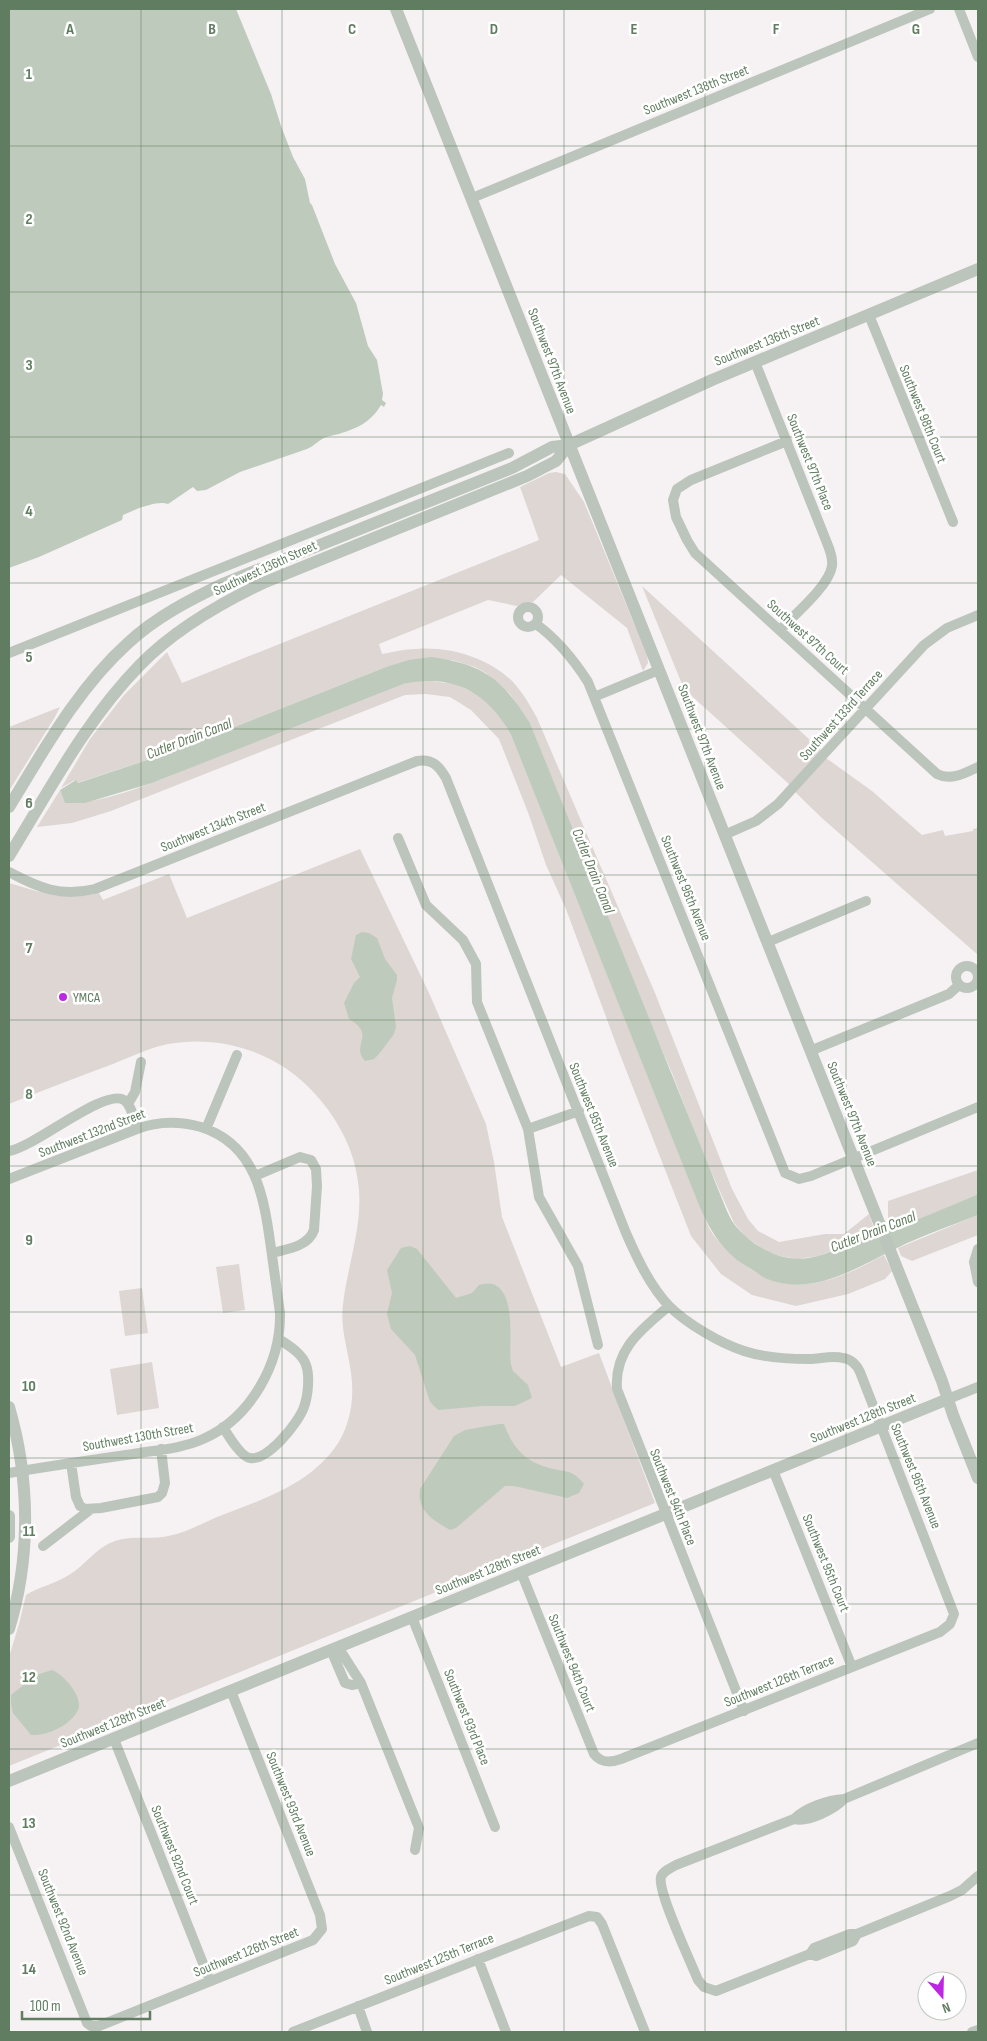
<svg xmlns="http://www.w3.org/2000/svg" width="987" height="2041" font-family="'Sofia Sans Condensed',sans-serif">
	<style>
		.green { fill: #ddd6d3 }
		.water { fill: #becbbc }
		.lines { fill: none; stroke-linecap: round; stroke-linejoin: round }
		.minor { stroke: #bcc5bc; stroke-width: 10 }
		.tertiary { stroke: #bcc5bc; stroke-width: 12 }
		.grid { fill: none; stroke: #617d61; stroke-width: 1; stroke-opacity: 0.55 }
		.poi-dot { fill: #bd26e3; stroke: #fff; stroke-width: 2 }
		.labels { text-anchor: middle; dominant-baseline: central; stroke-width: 5; stroke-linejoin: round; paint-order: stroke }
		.street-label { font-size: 14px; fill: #617d61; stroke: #fff }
		.poi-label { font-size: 14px; fill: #617d61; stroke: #fff; text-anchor: start }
		.water-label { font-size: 15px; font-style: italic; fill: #60795b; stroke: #fff }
		.grid-label { font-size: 16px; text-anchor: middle; font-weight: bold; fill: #617d61; stroke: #fff; stroke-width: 5; stroke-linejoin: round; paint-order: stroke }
	</style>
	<rect width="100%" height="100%" fill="#f6f2f4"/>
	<!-- green -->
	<path class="green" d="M556,472L565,474L584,502L647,655L648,663L643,671L627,628L561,575L533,602L523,603L517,606L488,600L379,644L382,654C393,652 405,649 416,649C450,646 489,658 513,682C523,693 530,705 537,718L655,993L732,1189L748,1219L758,1231L779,1242L825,1234H844L869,1214L876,1235L845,1245L819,1256L796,1259L770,1254L745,1236L734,1223L702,1151L672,1073L636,990L530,723L510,694L486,673L475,667L452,660L386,667L174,751L77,783L75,780L61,788L90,739L124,695L167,652L182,683L539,540L520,487L549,473Z
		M642,586L821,750L790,785L684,689Z
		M422,680L455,684L481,696L496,710L511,735L709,1228C719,1245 735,1259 752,1270C799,1299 839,1279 884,1255L892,1271L885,1279L848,1294L796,1306L752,1295L721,1274L691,1236L619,1052L566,909L546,865L529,815L499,739L471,710L450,697L426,694L405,695L111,811L72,823L37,827L60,790L65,802L67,803C111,804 178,772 219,755C277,731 335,709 393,686Z
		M60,707L55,717L9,791V727Z
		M826,758L872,791L922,835L943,830L945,836L973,831V829L978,828V955L823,819L794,791Z
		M360,849L429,993L486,1124L494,1162L502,1217L561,1367L599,1353L655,1503L9,1766V1657L19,1624L26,1595C38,1587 55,1584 69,1575C86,1565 95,1548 115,1541C132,1535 150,1540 168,1536C185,1533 201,1524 217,1517C260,1500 305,1487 334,1449C350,1428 355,1399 351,1373C348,1349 340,1329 343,1305C347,1267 362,1229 359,1190C356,1153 340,1122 316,1095C280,1053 222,1034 168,1044C149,1048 130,1057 113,1064C78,1077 43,1090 9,1104V883C42,893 64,901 99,893L103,900L169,874L187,918Z
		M978,1170V1194L910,1224L891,1230L888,1223V1201Z
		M978,1215V1235L912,1261L901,1256L898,1248Z
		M239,1264L245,1310L223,1313L216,1267Z
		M142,1288L148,1333L125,1336L119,1291Z
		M152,1362L159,1408L117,1415L110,1369Z"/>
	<!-- water -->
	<path class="water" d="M9,9H236L271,94L281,126L293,157L305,179L310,203L312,205L335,264L356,303L368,346L377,360L383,394L382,400L386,403L384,407L381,405C371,422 358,428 339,434C334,435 328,436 324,438C318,441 314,446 307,449L240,472L206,490L197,491L193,487L168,504C157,500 134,510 123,515L122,520L39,557L9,568Z
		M431,657C484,664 502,679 530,723L718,1189C723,1200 727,1214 734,1224C755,1249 784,1265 818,1256C830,1253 841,1246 853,1242C896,1229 937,1212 978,1194V1215C951,1226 923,1235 897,1248C856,1268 813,1297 767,1279C761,1276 756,1272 751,1269C724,1254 711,1233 699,1205L511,735C488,692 452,673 403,684L152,783L85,803H65L60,790L76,780L78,783L174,751L386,667L409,660Z
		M362,932L369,933L377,938L385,959L397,975V980L392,998L396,1027L394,1034L379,1054L374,1059L365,1061C350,1045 377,1035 349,1019L344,1003L354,983L360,977L351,959L356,935Z
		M410,1246L417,1249L456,1298L472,1293L479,1285C484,1284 491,1283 495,1285C517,1296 508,1345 511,1365L513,1371L528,1385L532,1398L515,1406H483L438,1410L430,1402L415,1355L391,1329L387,1314L392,1293L387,1270L401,1248Z
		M499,1424H504C512,1446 523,1460 546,1467C563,1473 571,1467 584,1484L579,1493L567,1498L514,1486H505L456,1528L450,1530C433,1520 417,1511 420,1489L454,1436L465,1430Z
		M52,1670C63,1674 84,1697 78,1710C70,1726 47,1736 31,1735L13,1713L11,1704V1695L36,1675Z"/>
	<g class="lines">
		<!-- minor -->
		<path class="minor" d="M959,9L978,57
			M472,198L930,9
			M869,315L953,522
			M755,362L827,543C830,550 833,558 832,566C829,586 795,614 781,629
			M787,441L691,480L677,489L673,500L676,517L687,540L695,553L937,774C951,781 965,773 978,767
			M518 617a10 10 0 1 1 20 0a10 10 0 1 1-20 0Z
			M536,624C558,640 574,660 588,682L785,1173L799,1179L811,1176L978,1107
			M9,653L509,453
			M594,697L659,670
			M724,835L756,821L778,804L924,645L947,628L978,615
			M398,838L426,905L463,940L476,964L477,1002L528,1129L539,1197L578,1266L598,1345
			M9,872C39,888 60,897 95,889L417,761C432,758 439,766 446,778L626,1233C637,1258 650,1286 669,1306C687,1324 720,1343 744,1351C765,1358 787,1359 809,1359C820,1359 832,1355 843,1358C851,1359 857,1365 860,1372L954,1614L950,1624L940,1632L621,1759C610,1763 601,1763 594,1754L521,1572
			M768,942L866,901
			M956 977a11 11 0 1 1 22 0a11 11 0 1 1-22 0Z
			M810,1051L949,994L959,985
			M128,1104L135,1092L141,1062
			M206,1129L237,1055
			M528,1129L579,1111
			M9,1151C35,1147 104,1088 124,1100C132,1105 134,1121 137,1129
			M255,1176L300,1157L311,1160L316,1169L317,1186L314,1230C308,1247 286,1249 272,1253
			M9,1179L137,1129C158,1121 179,1121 201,1127C257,1145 264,1198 271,1248C274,1270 277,1291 280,1313C281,1363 251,1418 203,1439C181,1449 156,1450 133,1454C91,1460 50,1466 9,1473
			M978,1249L974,1262L978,1282
			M669,1306C642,1329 614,1349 617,1389L744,1711
			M948,1399L978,1387
			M223,1427C228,1435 241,1457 250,1458C268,1461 299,1422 304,1407C308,1396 310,1376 306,1365C302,1353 289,1346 279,1339
			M71,1463L76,1497L80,1506L85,1509L101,1508L158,1497L162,1493L165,1483L161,1449
			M773,1470L852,1667
			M43,1546L91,1509
			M412,1617L495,1827
			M338,1647L361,1683L419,1828L415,1850
			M331,1650L345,1683L352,1685L361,1683
			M114,1739L210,1981
			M978,1743L844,1799C828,1800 805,1808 794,1819L676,1865C671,1868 663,1871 661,1877C657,1891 691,1962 698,1980L704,1987L716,1991L810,1954L814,1948L850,1934H857L950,1896L962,1890L978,1876
			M794,1819C808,1823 835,1809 844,1799
			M9,1827L87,2023L91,2026H99L313,1940L322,1929L320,1915L231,1691
			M810,1954L816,1956L853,1941L857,1934
			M478,1959L506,2032
			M358,2006L367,2032
			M293,2032L589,1916L597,1917L602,1924L645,2032
			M972,2032L978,2030"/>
		<!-- tertiary -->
		<path class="tertiary" d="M396,9L942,1381L953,1415L978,1478
			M9,807C44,750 78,688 128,643C156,617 191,599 225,583L512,468L552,447L569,445L712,380L978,269
			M9,856C49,791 86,720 140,665C174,630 219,604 263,583L527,476L556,461L569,445
			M9,1407C30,1479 31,1557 9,1629
			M9,1516V1537
			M9,1781L948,1399"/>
	</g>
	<!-- grid -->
	<path class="grid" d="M141,9V2032M282,9V2032M423,9V2032M564,9V2032M705,9V2032M846,9V2032M9,146H978M9,292H978M9,437H978M9,583H978M9,729H978M9,875H978M9,1020H978M9,1166H978M9,1312H978M9,1458H978M9,1604H978M9,1749H978M9,1895H978"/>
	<!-- markers -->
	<circle class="poi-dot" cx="63" cy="997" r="5"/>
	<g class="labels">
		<!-- street labels -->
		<g class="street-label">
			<text transform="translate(696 90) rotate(-22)">Southwest 138th Street</text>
			<text transform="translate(767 341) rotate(-22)">Southwest 136th Street</text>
			<text transform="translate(552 361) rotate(69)">Southwest 97th Avenue</text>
			<text transform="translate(923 414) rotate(68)">Southwest 98th Court</text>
			<text transform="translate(810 462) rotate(68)">Southwest 97th Place</text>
			<text transform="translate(265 568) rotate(-25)">Southwest 136th Street</text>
			<text transform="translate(808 637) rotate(42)">Southwest 97th Court</text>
			<text transform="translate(841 715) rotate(-48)">Southwest 133rd Terrace</text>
			<text transform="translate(702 737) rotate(69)">Southwest 97th Avenue</text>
			<text transform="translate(213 827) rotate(-22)">Southwest 134th Street</text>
			<text transform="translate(686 888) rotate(68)">Southwest 96th Avenue</text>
			<text transform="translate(852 1114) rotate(68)">Southwest 97th Avenue</text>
			<text transform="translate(594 1115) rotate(68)">Southwest 95th Avenue</text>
			<text transform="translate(92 1133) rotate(-21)">Southwest 132nd Street</text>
			<text transform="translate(863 1418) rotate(-22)">Southwest 128th Street</text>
			<text transform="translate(138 1437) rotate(-10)">Southwest 130th Street</text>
			<text transform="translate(916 1476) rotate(68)">Southwest 96th Avenue</text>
			<text transform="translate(673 1497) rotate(68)">Southwest 94th Place</text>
			<text transform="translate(826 1563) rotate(68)">Southwest 95th Court</text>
			<text transform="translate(488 1570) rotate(-22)">Southwest 128th Street</text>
			<text transform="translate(572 1663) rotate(68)">Southwest 94th Court</text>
			<text transform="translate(779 1681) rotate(-22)">Southwest 126th Terrace</text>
			<text transform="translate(467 1717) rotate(68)">Southwest 93rd Place</text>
			<text transform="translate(113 1723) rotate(-22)">Southwest 128th Street</text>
			<text transform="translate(291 1804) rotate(68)">Southwest 93rd Avenue</text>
			<text transform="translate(175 1855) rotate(68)">Southwest 92nd Court</text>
			<text transform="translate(63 1922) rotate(68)">Southwest 92nd Avenue</text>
			<text transform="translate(246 1952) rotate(-22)">Southwest 126th Street</text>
			<text transform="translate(439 1959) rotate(-22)">Southwest 125th Terrace</text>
		</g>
		<!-- poi labels -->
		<g class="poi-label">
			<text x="73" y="997">YMCA</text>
		</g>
		<!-- water labels -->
		<g class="water-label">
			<text transform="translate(189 739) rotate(-21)">Cutler Drain Canal</text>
			<text transform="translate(593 871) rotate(68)">Cutler Drain Canal</text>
			<text transform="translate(873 1232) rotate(-21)">Cutler Drain Canal</text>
		</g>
	</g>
	<g class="grid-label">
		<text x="70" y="34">A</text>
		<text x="212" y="34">B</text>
		<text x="352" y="34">C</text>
		<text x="494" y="34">D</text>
		<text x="634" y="34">E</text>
		<text x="776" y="34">F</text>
		<text x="916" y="34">G</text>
		<text x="29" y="79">1</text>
		<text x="29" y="224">2</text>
		<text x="29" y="370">3</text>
		<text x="29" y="516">4</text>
		<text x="29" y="662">5</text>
		<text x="29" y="808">6</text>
		<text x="29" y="953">7</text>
		<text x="29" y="1099">8</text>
		<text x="29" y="1245">9</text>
		<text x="29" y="1391">10</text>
		<text x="29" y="1536">11</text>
		<text x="29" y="1682">12</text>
		<text x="29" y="1828">13</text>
		<text x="29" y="1974">14</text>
	</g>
	<!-- border -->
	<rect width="987" height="2041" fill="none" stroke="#617d61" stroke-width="20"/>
	<!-- north arrow -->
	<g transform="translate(942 1996) rotate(160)"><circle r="24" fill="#ffffff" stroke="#c0cbc0"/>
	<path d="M0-4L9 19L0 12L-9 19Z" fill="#bd26e3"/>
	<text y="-8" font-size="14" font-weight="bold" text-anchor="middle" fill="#617d61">N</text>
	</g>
	<!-- scale -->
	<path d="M22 2011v8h128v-8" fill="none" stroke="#617d61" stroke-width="2.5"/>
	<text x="30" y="2011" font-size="15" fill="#617d61" stroke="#ffffff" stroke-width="4" paint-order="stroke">100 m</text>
</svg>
